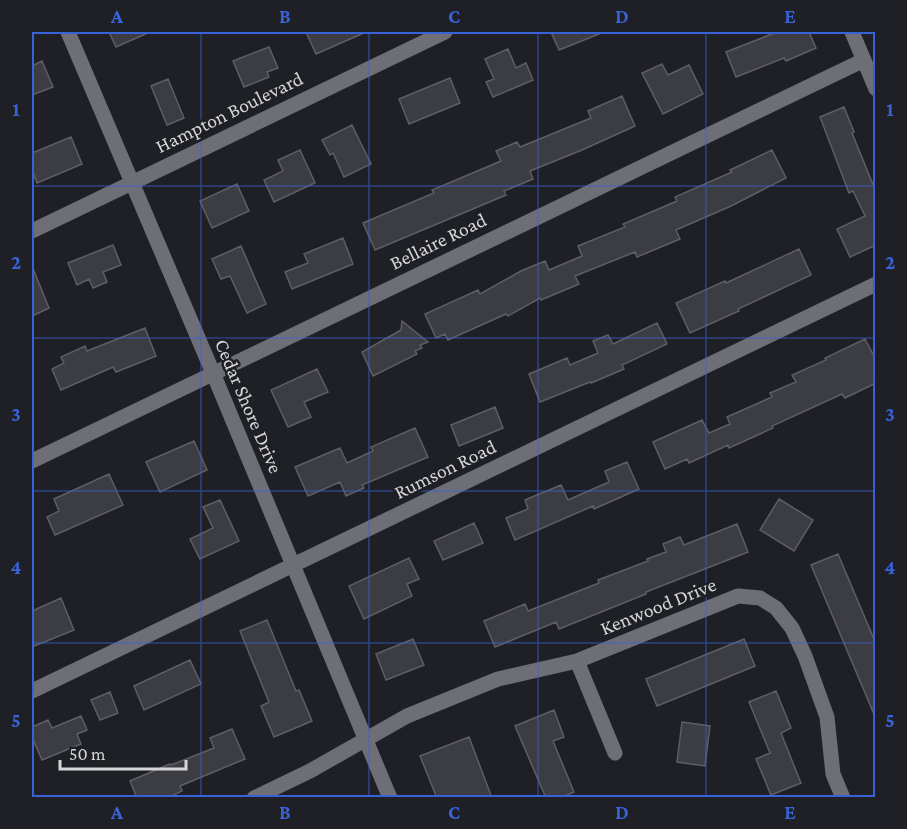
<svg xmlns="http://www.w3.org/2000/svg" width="907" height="829" font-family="'Crimson Pro',serif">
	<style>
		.building { fill: #3c3d43; stroke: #5e5e65; stroke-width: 1.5 }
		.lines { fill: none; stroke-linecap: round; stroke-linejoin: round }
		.minor { stroke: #6e6f76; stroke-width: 15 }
		.grid { fill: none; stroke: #3962d8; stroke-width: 1.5; stroke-opacity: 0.55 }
		.labels { text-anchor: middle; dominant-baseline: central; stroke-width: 5; stroke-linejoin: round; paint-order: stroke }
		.street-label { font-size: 20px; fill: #d5d6d9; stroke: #1f2025 }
		.neatline { fill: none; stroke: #3962d8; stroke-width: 2 }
		.grid-label { font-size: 20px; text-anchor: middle; font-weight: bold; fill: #3962d8 }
	</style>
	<rect width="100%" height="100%" fill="#1f2025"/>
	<!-- building -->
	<path class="building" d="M109,32H150L116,47Z
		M306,32H366L316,54Z
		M551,32H604L559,50Z
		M777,32H809L816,48L786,61L784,58L736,77L726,52Z
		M269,47L278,68L267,72L269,77L244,87L233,61Z
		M508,49L516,68L526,63L533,80L493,97L486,82L494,79L485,59Z
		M42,61L53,87L32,95V66Z
		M662,64L668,75L689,65L703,94L663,114L642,73Z
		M450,78L460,103L409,124L399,99Z
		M168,79L184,118L167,125L151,86Z
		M622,96L635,126L582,150L530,171L533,179L504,191L506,195L375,250L363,223L434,193L432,190L501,161L496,151L517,142L520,147L591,118L588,111Z
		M844,107L854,132L852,133L876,192V245L850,257L837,229L865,216L853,191L849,193L820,117Z
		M352,125L371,164L344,177L333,153L330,155L322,140Z
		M71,137L82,164L37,183L32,169V153Z
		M300,150L315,183L274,202L264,180L283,171L278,160Z
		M772,150L786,178L731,206L676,230L680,239L637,257L635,252L575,276L579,284L541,300L540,298L508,316L506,314L448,340L445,334L436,338L425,314L478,290L480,294L521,271L545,261L549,270L582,256L578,246L625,227L623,224L677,201L675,197L732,172L730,170Z
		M237,184L249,211L212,228L200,201Z
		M343,238L353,264L292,289L285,272L308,263L304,254Z
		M113,245L121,265L103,272L107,282L93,288L89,279L77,285L68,263Z
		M241,246L266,304L247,313L230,276L221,279L212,259Z
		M799,249L811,275L738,309L739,311L690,333L676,303L725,281L726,283Z
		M32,266L49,308L32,316Z
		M402,321L428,342L420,345L422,348L415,351L417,354L373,376L362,352L401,330Z
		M657,323L667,344L622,365L624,369L591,383L590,382L540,402L529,374L567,358L570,365L598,353L593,341L608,335L613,344Z
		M145,328L156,356L116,372L113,367L61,390L52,369L64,363L61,357L85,346L87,351Z
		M865,339L876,360V383L845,398L842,394L772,426L773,428L729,448L728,445L689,463L687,459L665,469L653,442L702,420L709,433L730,424L727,417L772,397L770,393L796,382L792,375L826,360L825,358Z
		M317,369L328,392L304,402L311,417L288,427L271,390Z
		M495,407L503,428L459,446L451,425Z
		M415,428L428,457L362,485L364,488L346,496L340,482L308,496L295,467L340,448L347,463L373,451L371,447Z
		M194,441L207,470L160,492L146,462Z
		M627,462L639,489L594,509L593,506L515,540L506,518L528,509L525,500L561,485L568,500L609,482L605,471Z
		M109,474L123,505L55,535L47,517L59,511L54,499Z
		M779,499L813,520L794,551L760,530Z
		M220,500L239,541L200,559L190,539L213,528L203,507Z
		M474,523L483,543L443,560L434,541Z
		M737,524L748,552L646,592V594L559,629L556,622L495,647L484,621L525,604L528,611L599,583L598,580L648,561L647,559L666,552L663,544L680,537L684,545Z
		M838,554L876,644V719L811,565Z
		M409,558L419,579L407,584L412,596L364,619L349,586Z
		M61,598L74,630L32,647V611Z
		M267,620L296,691L299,690L312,721L274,737L261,706L269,702L240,631Z
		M413,639L424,665L386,680L376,654Z
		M744,639L755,666L657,706L646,679Z
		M190,660L201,684L144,710L134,686Z
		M776,691L791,728L781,733L801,783L771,795L756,759L770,753L749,702Z
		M110,692L118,713L100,720L91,700Z
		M554,710L564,737L553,741L574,792L561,798H546L515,726Z
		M81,716L87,730L77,734L81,744L42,760L32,737V727L48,720L52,728Z
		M682,722L710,726L705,766L677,762Z
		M232,729L245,759L180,786L182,791L168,798H137L130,781L170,764L171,765L214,748L210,738Z
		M469,737L492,798H437L420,756Z"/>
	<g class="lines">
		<!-- minor -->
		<path class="minor" d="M68,32L213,373L390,798
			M852,32L876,89
			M32,231L445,32
			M32,461L864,60
			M577,661L615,753
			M32,691L876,284
			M254,798L310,771L407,716L498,679L577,661L738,596L760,598L776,608L792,628L805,656L827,717L833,774L843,798"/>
	</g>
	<!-- grid -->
	<path class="grid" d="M201,32V798M369,32V798M538,32V798M706,32V798M32,186H876M32,338H876M32,491H876M32,643H876"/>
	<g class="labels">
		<!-- street labels -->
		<g class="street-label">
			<text transform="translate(229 112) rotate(-26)">Hampton Boulevard</text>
			<text transform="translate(438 241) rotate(-26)">Bellaire Road</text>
			<text transform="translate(249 406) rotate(67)">Cedar Shore Drive</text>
			<text transform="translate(445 469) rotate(-26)">Rumson Road</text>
			<text transform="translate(658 606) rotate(-22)">Kenwood Drive</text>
		</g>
	</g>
	<!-- border -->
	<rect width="907" height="829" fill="none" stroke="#1f2025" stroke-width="66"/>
	<!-- scale -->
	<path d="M60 760v9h126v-9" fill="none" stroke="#d5d6d9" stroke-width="3"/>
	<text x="69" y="760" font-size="18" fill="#d5d6d9" stroke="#1f2025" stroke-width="4.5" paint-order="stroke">50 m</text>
	<rect x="33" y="33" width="841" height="763" class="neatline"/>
	<g class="grid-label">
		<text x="117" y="23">A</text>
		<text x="285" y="23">B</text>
		<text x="454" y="23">C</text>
		<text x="622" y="23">D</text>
		<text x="790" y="23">E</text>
		<text x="16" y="116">1</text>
		<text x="890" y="116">1</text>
		<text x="16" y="269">2</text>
		<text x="890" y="269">2</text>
		<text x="16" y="421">3</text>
		<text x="890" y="421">3</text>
		<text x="16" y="574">4</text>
		<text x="890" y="574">4</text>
		<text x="16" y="727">5</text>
		<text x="890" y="727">5</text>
		<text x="117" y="819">A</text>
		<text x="285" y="819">B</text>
		<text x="454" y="819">C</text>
		<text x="622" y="819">D</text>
		<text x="790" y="819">E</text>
	</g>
</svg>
